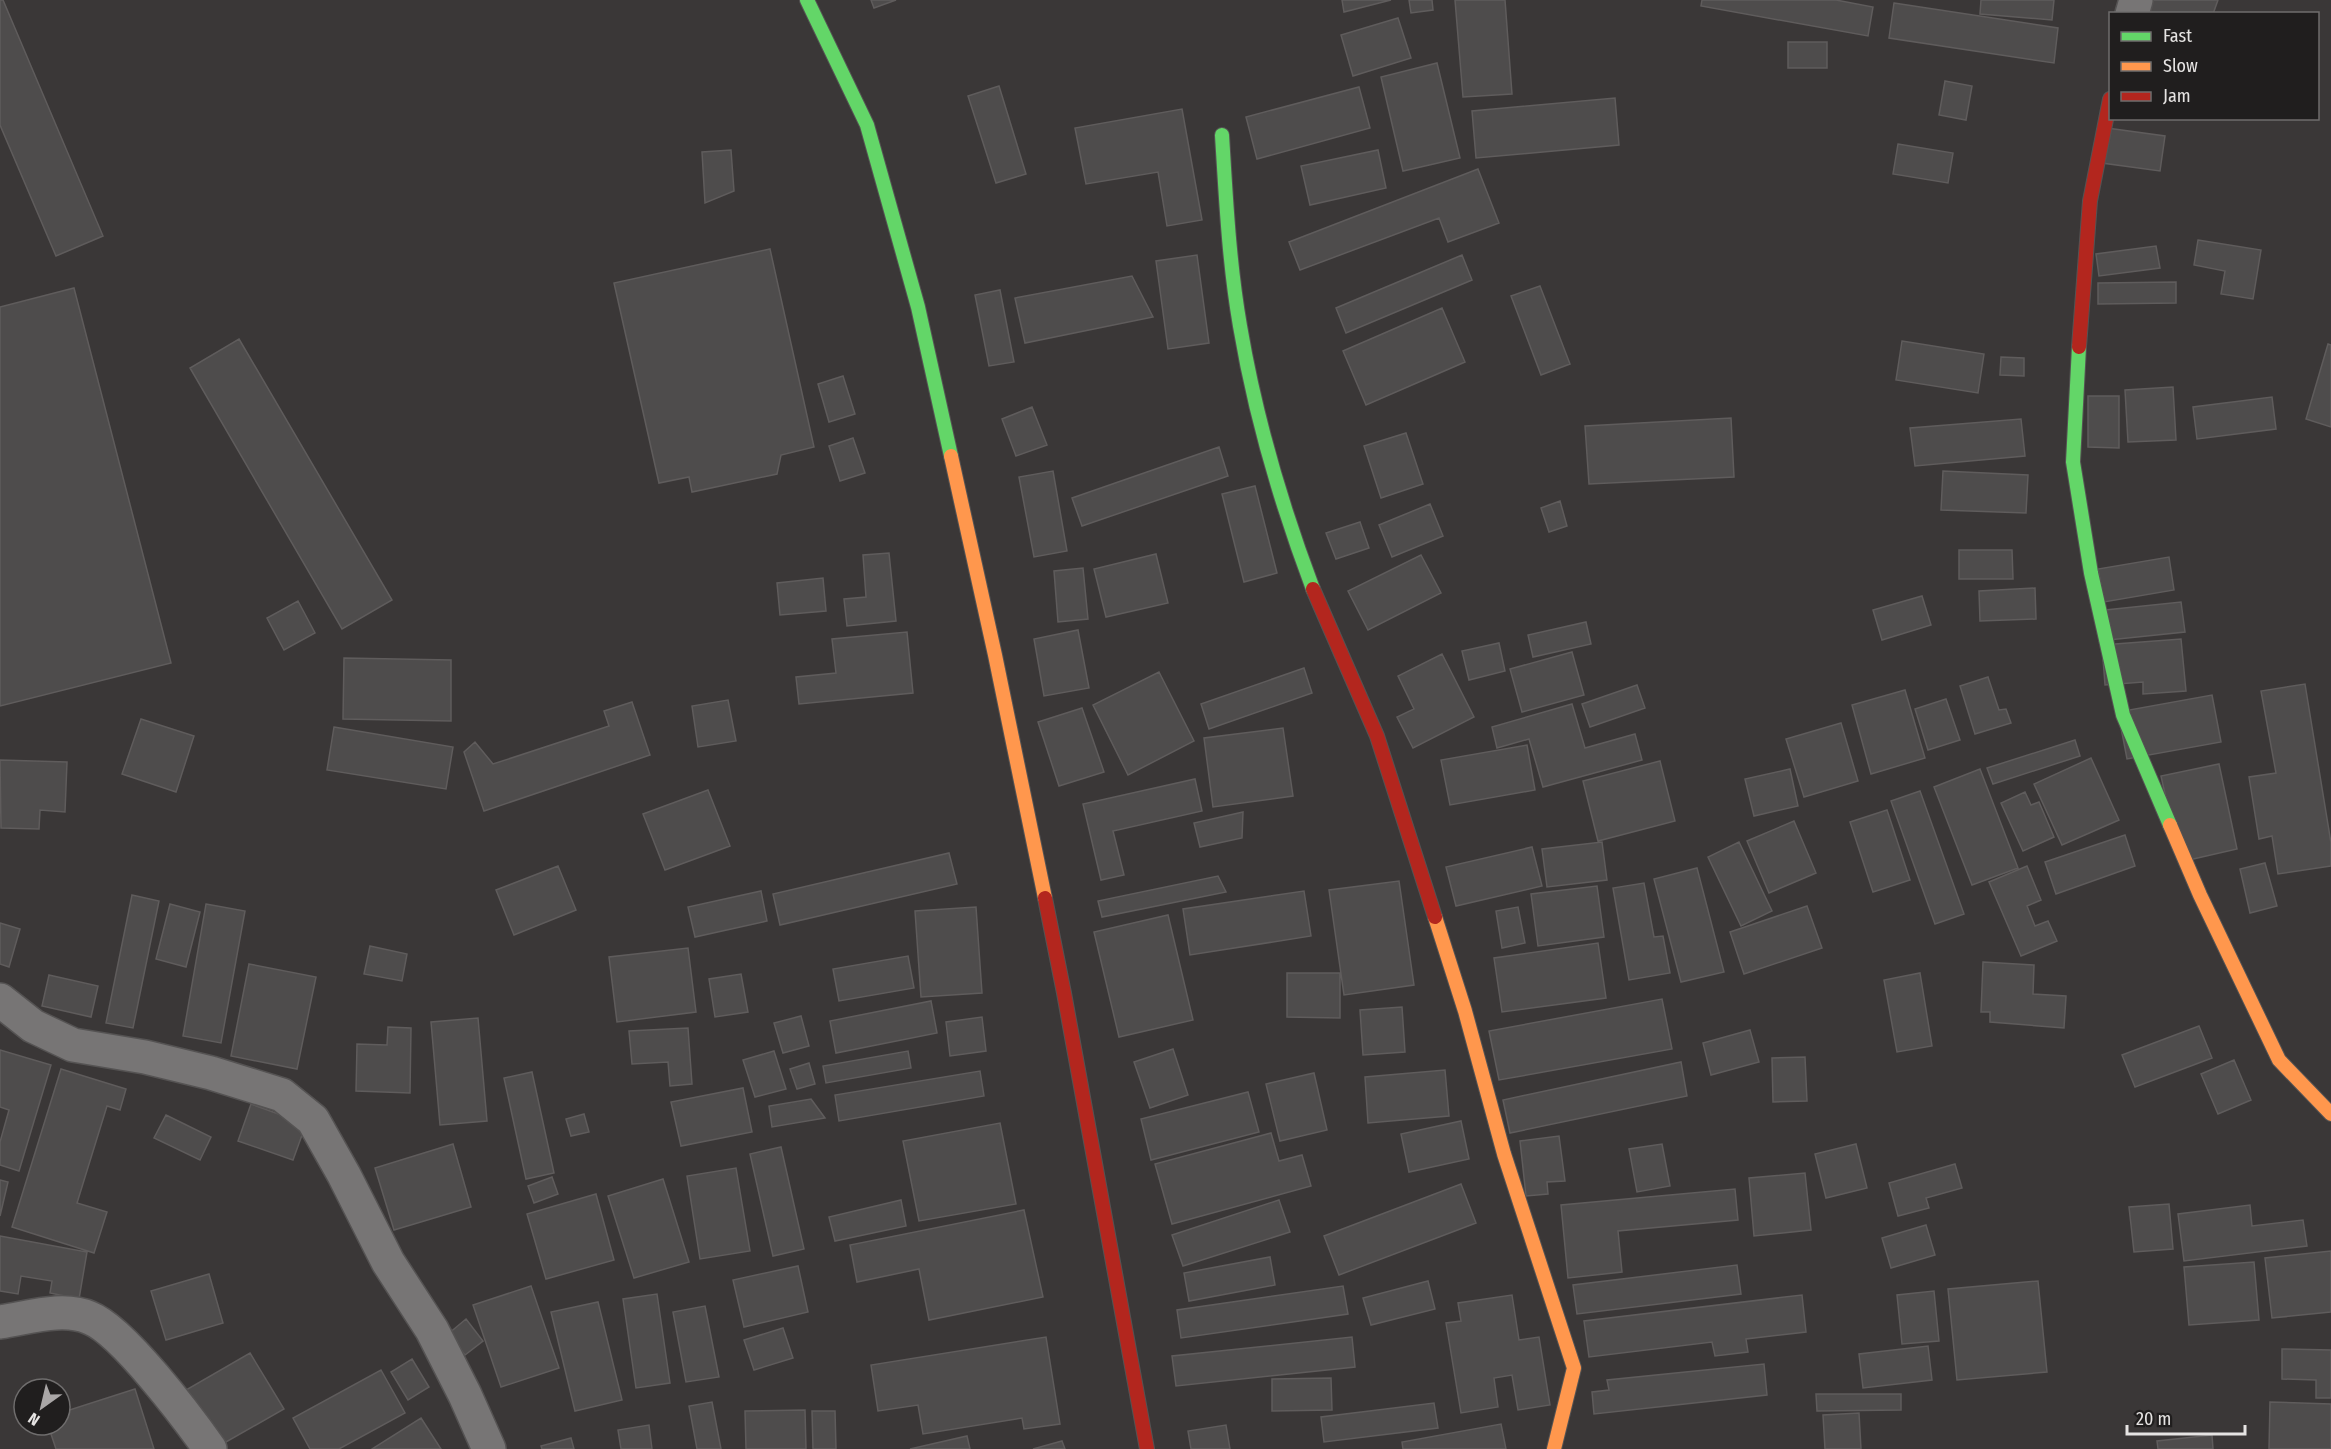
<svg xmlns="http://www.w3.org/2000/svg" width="2331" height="1449" font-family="'Fira Sans Condensed',sans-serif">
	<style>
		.building { fill: #4e4c4c; stroke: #5f5c5c; stroke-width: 1.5 }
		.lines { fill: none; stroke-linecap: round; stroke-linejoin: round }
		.street-casing { stroke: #555353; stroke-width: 36 }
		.fast-casing { stroke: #555353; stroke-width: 16 }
		.slow-casing { stroke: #555353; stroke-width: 16 }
		.jam-casing { stroke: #555353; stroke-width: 16 }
		.street { stroke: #777575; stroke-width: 33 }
		.fast { stroke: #63d668; stroke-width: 14 }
		.slow { stroke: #ff974d; stroke-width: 14 }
		.jam { stroke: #b3261e; stroke-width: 14 }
	</style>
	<rect width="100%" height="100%" fill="#3a3737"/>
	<!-- building -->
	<path class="building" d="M0,0H3L103,236L56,256L0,125Z
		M871,0H896L874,8Z
		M1342,0H1391L1344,12Z
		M1409,0H1432L1433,10L1411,13Z
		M1455,0H1505L1512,94L1463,97Z
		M1702,0H1836L1873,7L1868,36L1701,6Z
		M1981,0H2054L2052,20L1980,14Z
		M2141,0H2218L2213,14H2137Z
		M1894,3L2058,28L2054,63L1889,38Z
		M1398,18L1411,58L1353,76L1341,35Z
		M1788,42H1827V68H1788Z
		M1437,63L1460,158L1403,171L1381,77Z
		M1945,81L1972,86L1966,120L1939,115Z
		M999,86L1026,174L996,183L968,96Z
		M1359,87L1370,128L1257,159L1246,117Z
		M1615,98L1619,145L1476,158L1472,111Z
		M1182,109L1202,220L1167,226L1158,172L1086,184L1075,128Z
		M2107,128L2165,136L2160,171L2102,163Z
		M1898,144L1953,153L1948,183L1893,174Z
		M731,150L734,191L705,203L702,152Z
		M1378,150L1386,188L1310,205L1301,166Z
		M1478,169L1499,223L1448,242L1439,218L1300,270L1289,242Z
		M2198,240L2261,250L2253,299L2221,294L2225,271L2194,265Z
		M2156,246L2160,268L2099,276L2096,254Z
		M770,249L814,447L781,455L777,474L692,492L689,477L659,483L614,283Z
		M1197,255L1209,343L1168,349L1156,261Z
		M1462,255L1472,280L1346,333L1336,308Z
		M1132,276L1153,317L1025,343L1015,298Z
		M2176,282V303L2098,304V283Z
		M1540,286L1570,364L1541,375L1511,296Z
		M74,288L171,663L0,706V307Z
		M1000,290L1014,362L989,366L975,295Z
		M1442,308L1465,362L1366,405L1343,351Z
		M239,339L392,600L342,629L190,368Z
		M1902,341L1984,354L1978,393L1896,380Z
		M2328,344L2331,345V427L2306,419Z
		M2001,357L2024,358V376L2000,375Z
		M843,376L855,414L829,422L818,384Z
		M2173,387L2176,440L2128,442L2125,390Z
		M2088,396H2119V448L2088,447Z
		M2272,397L2276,429L2197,439L2193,407Z
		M1032,407L1047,445L1016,456L1002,419Z
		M1731,418L1734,477L1589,484L1585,426Z
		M2021,419L2025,456L1915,466L1910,428Z
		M1406,433L1423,484L1381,498L1364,446Z
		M853,438L865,473L840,481L829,446Z
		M1219,447L1228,476L1082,526L1072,498Z
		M1053,471L1067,551L1034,557L1019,477Z
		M1943,471L2028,475L2026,513L1941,510Z
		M1255,486L1277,573L1244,582L1222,494Z
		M1560,501L1567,526L1549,532L1541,508Z
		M1430,504L1443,536L1392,557L1379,525Z
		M1360,522L1369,548L1336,559L1326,533Z
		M1959,550H2012L2013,579H1959Z
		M889,553L896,621L847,626L844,599L866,597L863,555Z
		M1156,554L1168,603L1106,617L1094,569Z
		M1421,555L1441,593L1368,630L1348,591Z
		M2169,557L2174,590L2104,602L2098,569Z
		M1083,568L1088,619L1058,622L1054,571Z
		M823,578L826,611L780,615L777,583Z
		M2035,588L2036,619L1980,621L1979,591Z
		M1922,596L1931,625L1882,640L1873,610Z
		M298,601L315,633L284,650L267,618Z
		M2181,602L2185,632L2099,641L2096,611Z
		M1586,622L1591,644L1533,657L1528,635Z
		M1078,630L1089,688L1044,696L1034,639Z
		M907,632L913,693L799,704L796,677L836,673L832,639Z
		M2181,639L2186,691L2143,694V682L2105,685L2102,645Z
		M1499,643L1505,671L1469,680L1462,651Z
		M1572,652L1584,695L1522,712L1510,669Z
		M1442,654L1474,717L1413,748L1397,717L1414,709L1398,676Z
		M344,658L451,660V721L343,719Z
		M1304,668L1312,693L1209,729L1201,704Z
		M1159,672L1194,741L1128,775L1093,705Z
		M1988,677L1999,710L2006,709L2011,723L1975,734L1960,686Z
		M2305,684L2331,843V866L2278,874L2272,836L2259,839L2249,777L2276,773L2261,691Z
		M1637,685L1645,708L1590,727L1582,704Z
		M1905,690L1925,758L1871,774L1852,705Z
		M2212,695L2221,742L2127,759L2118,712Z
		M1946,699L1960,740L1928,750L1915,709Z
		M728,700L736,741L698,747L692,706Z
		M632,702L650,755L484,811L464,752L475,742L493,764L609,726L604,711Z
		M1572,704L1585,748L1635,734L1642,760L1543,787L1529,739L1497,748L1492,727Z
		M1082,708L1104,772L1059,786L1038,722Z
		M141,719L194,736L176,792L122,774Z
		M1841,723L1858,781L1804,797L1786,739Z
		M334,727L453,747L446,789L327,770Z
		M1283,728L1293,796L1213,807L1204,738Z
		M2075,740L2080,756L1993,784L1987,768Z
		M1527,745L1535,790L1450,805L1441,760Z
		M2091,758L2119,820L2062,845L2034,784Z
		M0,760L67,762L65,812L40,810L39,829L1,828Z
		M1660,761L1675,821L1598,841L1583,781Z
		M2219,764L2237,849L2180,862L2161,776Z
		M1790,769L1798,806L1754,816L1745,779Z
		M1980,769L2018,868L1972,885L1934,787Z
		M1195,779L1202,811L1113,831L1124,875L1101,880L1083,804Z
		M708,790L730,846L665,870L643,814Z
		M1920,791L1964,914L1935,924L1891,801Z
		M2025,792L2031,805L2039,802L2054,837L2023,851L2001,803Z
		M1887,810L1910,880L1873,892L1850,822Z
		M1243,812L1242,838L1200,847L1194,823Z
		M1794,821L1816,873L1769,893L1747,841Z
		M2125,835L2135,866L2056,894L2045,862Z
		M1602,842L1607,880L1547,887L1542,849Z
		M1739,842L1772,911L1741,926L1708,857Z
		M1532,847L1542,886L1456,906L1446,867Z
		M949,853L957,884L780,925L773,894Z
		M2265,863L2277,906L2250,913L2240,869Z
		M558,866L576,910L514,935L496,890Z
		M2027,866L2041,900L2027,906L2035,926L2048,921L2057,941L2021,956L1989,882Z
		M1697,868L1724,972L1681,982L1654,879Z
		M1218,876L1226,892L1102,917L1098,901Z
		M1399,881L1414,985L1344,995L1329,890Z
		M1644,883L1654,937L1663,936L1670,973L1629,980L1613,888Z
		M1597,886L1604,937L1538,946L1531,894Z
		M761,891L767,921L695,937L688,907Z
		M1304,891L1311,936L1190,955L1183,909Z
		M132,895L159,901L133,1028L106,1023Z
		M170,904L200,912L186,967L156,959Z
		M206,904L245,911L221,1043L183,1036Z
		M1807,906L1822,948L1744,974L1730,932Z
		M976,907L982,993L921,997L915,911Z
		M1518,907L1525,943L1502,948L1496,911Z
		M1168,915L1193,1020L1119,1037L1094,932Z
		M0,923L20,929L9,967L0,964Z
		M1598,943L1606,998L1502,1012L1494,958Z
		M370,946L407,954L402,981L364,974Z
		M688,948L696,1012L617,1022L609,957Z
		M908,956L914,988L839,1001L833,969Z
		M1983,962L2034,965L2033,994L2066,996L2064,1028L1990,1022V1012H1981Z
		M249,964L316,977L297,1069L231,1056Z
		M1287,973H1340V1018L1287,1017Z
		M1920,973L1932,1046L1897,1052L1884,980Z
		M741,974L748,1012L715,1017L709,979Z
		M49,975L98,986L91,1017L42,1006Z
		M1662,999L1672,1049L1499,1080L1489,1031Z
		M931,1001L937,1033L836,1053L830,1021Z
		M1402,1007L1405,1052L1363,1055L1360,1010Z
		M801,1016L809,1046L783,1053L774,1023Z
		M982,1017L986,1051L950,1056L946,1022Z
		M478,1018L487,1121L440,1125L431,1022Z
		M2199,1026L2212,1058L2135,1087L2122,1055Z
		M388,1027L411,1028L410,1093L356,1091L357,1044L387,1045Z
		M688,1028L692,1084L670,1086L668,1062L632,1064L629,1031Z
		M1750,1030L1759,1062L1711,1075L1703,1043Z
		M1173,1049L1188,1095L1150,1108L1134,1062Z
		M0,1050L51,1065L19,1171L0,1165V1142L9,1110L0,1107Z
		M774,1051L786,1089L755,1097L743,1060Z
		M908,1051L911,1068L826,1083L823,1066Z
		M1805,1057L1807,1101L1773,1102L1772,1058Z
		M2234,1060L2251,1100L2218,1114L2201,1074Z
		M1681,1062L1687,1096L1510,1133L1503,1100Z
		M809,1063L815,1084L797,1089L790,1069Z
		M61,1069L126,1089L120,1110L107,1106L77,1203L107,1212L94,1253L12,1227Z
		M1445,1070L1449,1116L1368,1123L1365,1077Z
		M980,1071L984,1096L839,1121L835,1095Z
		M532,1072L554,1173L526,1179L504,1078Z
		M1314,1073L1327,1130L1280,1141L1266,1084Z
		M743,1088L752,1132L681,1146L671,1102Z
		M1248,1092L1259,1132L1151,1160L1141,1119Z
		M811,1099L825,1118L772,1127L769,1106Z
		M251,1104L306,1124L293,1160L238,1141Z
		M584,1114L589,1132L571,1136L566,1119Z
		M166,1115L211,1137L200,1160L154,1138Z
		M1461,1121L1469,1159L1409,1172L1401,1134Z
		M1000,1123L1016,1204L919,1221L903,1141Z
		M1271,1133L1279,1161L1302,1155L1311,1186L1172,1224L1155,1164Z
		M1559,1136L1565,1181L1547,1182L1548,1194L1526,1196L1520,1141Z
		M453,1144L471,1207L394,1230L375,1168Z
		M1662,1144L1670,1186L1637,1192L1629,1149Z
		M1856,1144L1867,1188L1826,1198L1815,1154Z
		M781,1147L804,1249L773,1256L750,1154Z
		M1955,1164L1962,1188L1926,1198L1929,1208L1898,1216L1889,1183Z
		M736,1168L750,1251L700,1259L687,1176Z
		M1805,1173L1811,1230L1754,1236L1749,1178Z
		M552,1177L558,1194L534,1203L528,1186Z
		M663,1179L689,1262L634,1278L608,1196Z
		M0,1180L8,1182L0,1216Z
		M1461,1184L1476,1223L1339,1275L1324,1236Z
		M1735,1189L1738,1220L1618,1231L1622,1272L1568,1278L1561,1205Z
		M596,1194L614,1260L546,1279L527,1214Z
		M901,1200L906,1226L835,1241L829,1217Z
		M1279,1200L1290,1232L1183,1266L1172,1235Z
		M2169,1204L2173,1249L2134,1252L2129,1207Z
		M2250,1205L2252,1226L2303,1220L2307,1246L2184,1261L2178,1214Z
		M1024,1210L1043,1297L929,1320L919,1269L857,1282L850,1245Z
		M1926,1225L1935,1255L1891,1268L1882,1238Z
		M0,1236L87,1252L79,1299L50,1293L52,1281L21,1276L18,1294L0,1291Z
		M2331,1251V1312L2272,1318L2265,1258Z
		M1270,1257L1275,1285L1189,1301L1184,1273Z
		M2254,1262L2259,1320L2189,1325L2184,1267Z
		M1737,1265L1741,1294L1577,1314L1573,1285Z
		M798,1266L808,1312L744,1327L733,1280Z
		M209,1274L223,1323L166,1340L151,1291Z
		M1428,1281L1435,1309L1371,1325L1363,1298Z
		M2038,1281L2047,1372L1957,1380L1948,1289Z
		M531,1286L559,1368L501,1387L473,1305Z
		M1343,1286L1348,1314L1181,1338L1177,1310Z
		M1934,1291L1939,1341L1902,1344L1897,1295Z
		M657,1294L670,1383L636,1388L623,1299Z
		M1512,1295L1519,1340L1539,1337L1550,1405L1518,1410L1512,1375L1494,1378L1498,1407L1461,1413L1446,1323L1461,1321L1458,1303Z
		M1802,1295L1806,1332L1746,1339L1748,1352L1715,1356L1712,1342L1589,1357L1584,1321Z
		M598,1302L622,1400L575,1411L551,1312Z
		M705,1306L719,1377L686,1382L673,1312Z
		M466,1319L483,1341L465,1355L448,1334Z
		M783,1328L793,1358L754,1370L744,1340Z
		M1046,1337L1060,1424L1024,1429L1022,1418L923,1434L918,1405L878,1411L871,1365Z
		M1352,1337L1355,1367L1176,1386L1172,1356Z
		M1928,1346L1932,1380L1863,1388L1859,1354Z
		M2282,1349L2331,1350V1398H2316V1380L2282,1379Z
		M250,1353L284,1409L219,1446L186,1390Z
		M412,1359L429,1387L408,1400L391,1372Z
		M1764,1364L1767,1395L1594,1414L1592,1392L1609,1390L1607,1380Z
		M381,1370L405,1413L339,1449H310L293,1418Z
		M1331,1378L1332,1410L1272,1411V1379Z
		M135,1389L154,1449H56L48,1425H60V1413Z
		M1816,1394H1901V1410L1817,1411Z
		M712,1402L721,1449H697L689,1406Z
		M2270,1402L2331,1404V1449H2269Z
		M1434,1403L1438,1428L1324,1442L1321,1417Z
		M805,1410L806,1449H746L745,1411Z
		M812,1411H835L836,1449H813Z
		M1859,1413L1861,1449H1825L1823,1415Z
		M421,1418L441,1449H372Z
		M1501,1424L1506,1449H1403L1402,1442Z
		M649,1425L652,1449H621L618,1430Z
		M1226,1425L1230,1449H1191L1188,1431Z
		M2212,1435L2213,1449H2158L2157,1441Z
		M967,1436L970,1449H910Z
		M571,1438L574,1449H542L541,1446Z
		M1062,1441L1065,1449H1033Z"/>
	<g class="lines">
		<!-- street casing -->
		<g class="street-casing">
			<path id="street" d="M2132,14L2136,0
				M0,1000L33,1026L73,1045L145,1057L211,1073L282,1095L313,1120L344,1175L388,1262L432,1330L465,1395L489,1449
				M0,1322C28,1318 63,1306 90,1318C123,1331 188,1418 210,1449"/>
		</g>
		<!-- fast casing -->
		<g class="fast-casing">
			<path id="fast" d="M807,0L867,125L918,307L951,456
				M1222,135C1226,199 1229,263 1240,326C1255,415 1281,504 1313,589
				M2079,347L2073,462L2091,573L2123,715L2170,825"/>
		</g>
		<!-- slow casing -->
		<g class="slow-casing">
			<path id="slow" d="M951,456L995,655L1045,898
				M2170,825L2200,895L2279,1060L2331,1114
				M1435,917L1465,1011L1504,1154L1574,1368L1554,1449"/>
		</g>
		<!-- jam casing -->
		<g class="jam-casing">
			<path id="jam" d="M2079,347L2090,201L2110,99
				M1313,589L1377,736L1435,917
				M1045,898L1064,993L1147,1449"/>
		</g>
		<!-- street -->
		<use href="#street" class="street"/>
		<!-- fast -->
		<use href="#fast" class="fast"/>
		<!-- slow -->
		<use href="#slow" class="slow"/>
		<!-- jam -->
		<use href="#jam" class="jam"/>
	</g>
	<!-- legend -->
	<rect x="2109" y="12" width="210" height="108" fill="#201e1e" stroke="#6f6d6d" stroke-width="1.5"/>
	<rect x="2121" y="32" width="30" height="9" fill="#63d668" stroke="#6f6d6d" stroke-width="1.5"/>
	<text x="2163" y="42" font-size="18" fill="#e6e4e3">Fast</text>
	<rect x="2121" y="62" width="30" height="9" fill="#ff974d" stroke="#6f6d6d" stroke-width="1.5"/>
	<text x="2163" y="72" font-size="18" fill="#e6e4e3">Slow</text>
	<rect x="2121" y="92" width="30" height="9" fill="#b3261e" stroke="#6f6d6d" stroke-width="1.5"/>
	<text x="2163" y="102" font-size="18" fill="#e6e4e3">Jam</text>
	<!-- north arrow -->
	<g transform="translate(42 1407) rotate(214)"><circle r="28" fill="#201e1e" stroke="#6f6d6d" stroke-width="1.5"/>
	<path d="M0-4.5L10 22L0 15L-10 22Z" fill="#aaa7a7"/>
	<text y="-9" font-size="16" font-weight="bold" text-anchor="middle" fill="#e6e4e3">N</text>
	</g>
	<!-- scale -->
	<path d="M2127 1425v9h118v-9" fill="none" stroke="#e6e4e3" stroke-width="3"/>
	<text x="2136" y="1425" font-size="18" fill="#e6e4e3" stroke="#201e1e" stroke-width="4.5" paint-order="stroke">20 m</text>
</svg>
